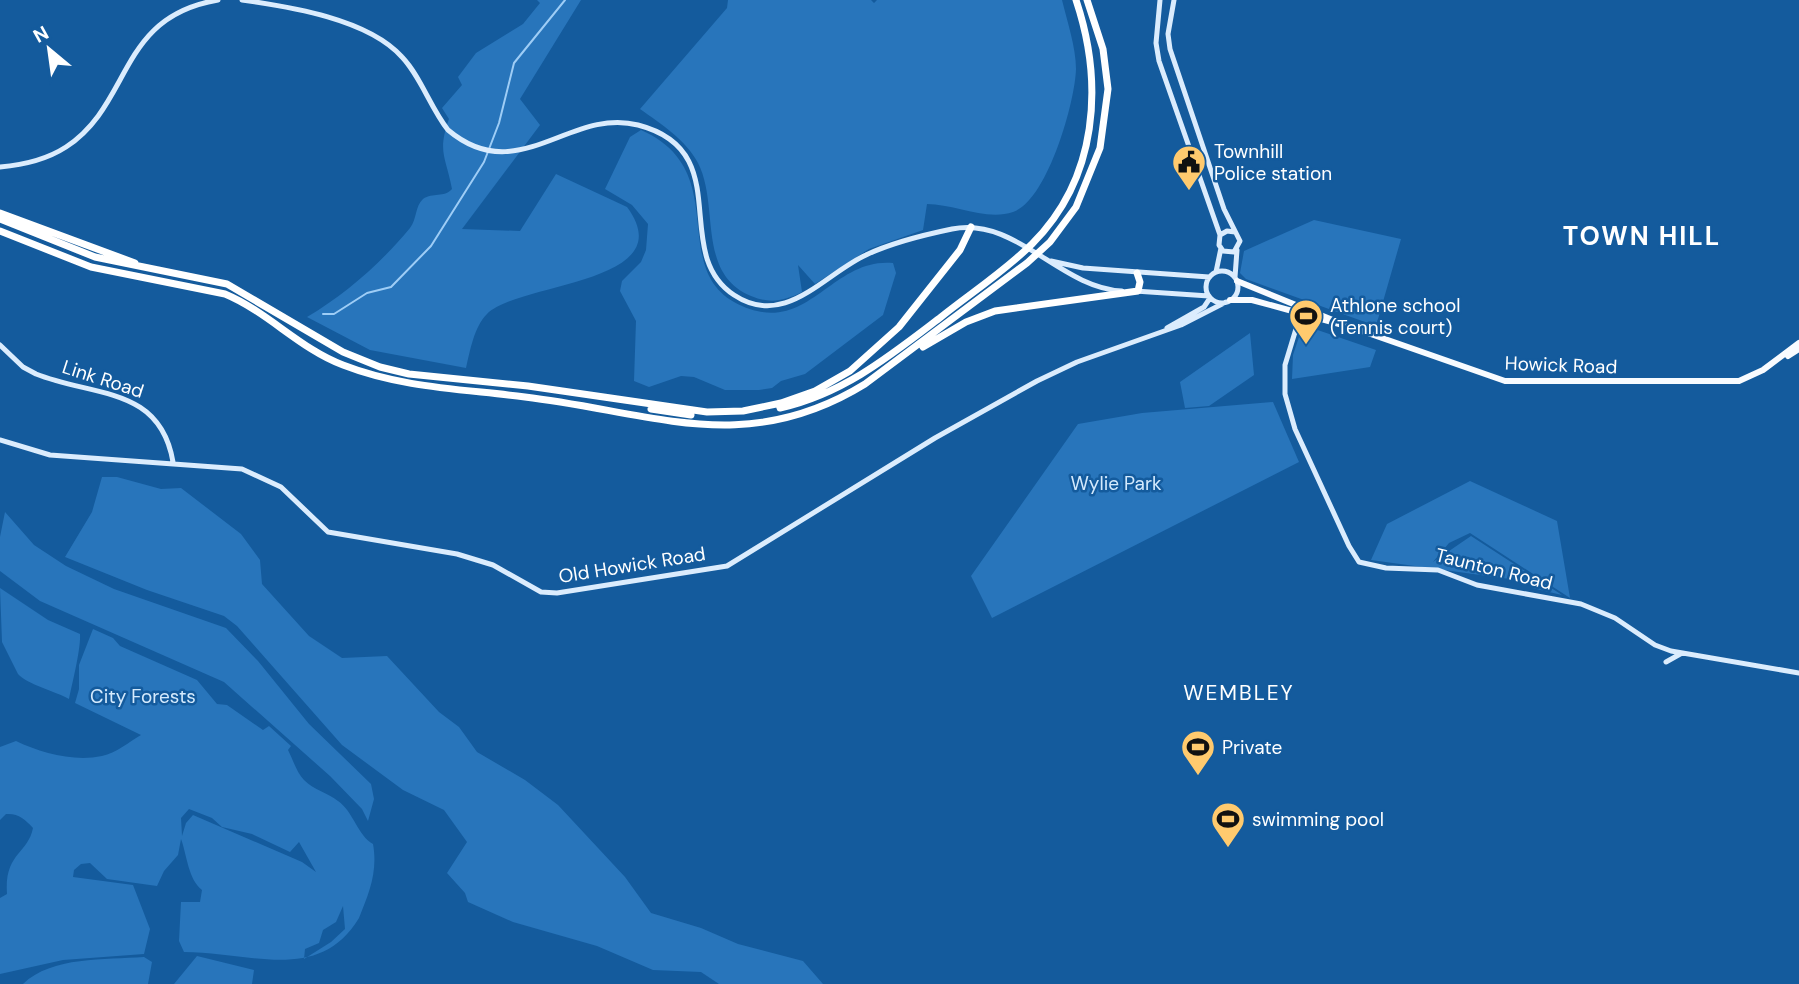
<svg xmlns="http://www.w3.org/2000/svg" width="1799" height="984" font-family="'DM Sans',sans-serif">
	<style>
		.green { fill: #2875bb; fill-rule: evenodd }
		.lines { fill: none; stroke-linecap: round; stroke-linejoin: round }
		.stream { stroke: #9ecdf6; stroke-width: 2 }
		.secondary { stroke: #dbecfd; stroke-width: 5 }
		.primary { stroke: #f8fbff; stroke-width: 6 }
		.highway { stroke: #fff; stroke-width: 7 }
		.labels { text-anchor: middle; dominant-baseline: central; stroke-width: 5; stroke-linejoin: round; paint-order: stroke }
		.poi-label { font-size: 19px; fill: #fff; stroke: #145b9d; text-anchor: start }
		.street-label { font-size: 19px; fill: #fff; stroke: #145b9d }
		.park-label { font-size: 19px; fill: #d4eafd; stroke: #145b9d }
		.neighbourhood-label { font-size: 21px; letter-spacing: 2px; fill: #fff; stroke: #145b9d }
		.district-label { font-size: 26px; font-weight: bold; letter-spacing: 2px; fill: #fff; stroke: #145b9d }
	</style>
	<rect width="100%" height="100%" fill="#145b9d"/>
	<!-- green -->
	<path class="green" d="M537,0H581L520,99L540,125L462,229L520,231L556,174L627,207C684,284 518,282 487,314C474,327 470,351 466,368L370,350L307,317C346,294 381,263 410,228C417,219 415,206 423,199C433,192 444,198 452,189C446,157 437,152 449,119L442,108L462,85L458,77L476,53L523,24L540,3Z
		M728,0H871L874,3L877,0H1062C1067,21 1076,47 1076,69C1075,103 1047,201 1013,212C986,221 954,204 927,204L923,230L869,249L815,284L798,265L802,292C784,301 770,304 751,296C696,273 720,206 698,163C686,140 661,124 640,109L727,8Z
		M641,130C732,170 669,265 734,302C807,342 829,257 893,263L896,273L883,315L805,374L781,381L772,388L759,390H725L694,377L681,376L649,387L634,381L636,321L620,291L622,281L641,262L646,250L648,224L632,205L605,189L630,137Z
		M1314,220L1401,239L1376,326L1246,279L1240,273L1244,251Z
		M1303,325L1376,350L1370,367L1292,379L1293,355Z
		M1250,333L1254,375L1209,406L1185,408L1180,382Z
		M1273,402L1299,462L992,618L971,576L1078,424L1142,413Z
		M102,477H117L161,489L181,488L241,534L260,560L262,584L309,636L342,658L387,656L439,712L459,727L477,752L525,780L558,805L625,877L651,913L701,928L738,944L803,961L823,984H719L701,972L653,970L597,946L513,922L468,902L465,893L447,873L467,842L444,810L403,790L342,745L237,626L224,616L147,590L65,557L92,512Z
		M1470,481L1557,521L1570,598L1470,533L1449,543L1433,562L1471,536L1562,595L1532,588L1531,582L1371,560L1387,524Z
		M5,512L34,545L66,566L114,589L226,628L258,661L309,724L371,784L374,799L368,821L362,809L330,776L224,682L40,601L0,571V537Z
		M0,588L48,620L80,634C81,649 72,684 69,699C55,691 26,684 18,674L2,642Z
		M93,629L113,638L120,646L197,680L217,704L227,705L263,730L269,726L291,746L288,750C293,760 297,773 304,780C314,790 328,793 338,801C353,811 358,836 373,844C378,872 369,893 359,918C319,984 251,952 184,952L179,941L181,902H200L202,890C188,879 187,855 181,839L178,855L164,871L157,886L107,879L90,863L81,864L74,870L73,877L133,885L150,929L144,954L63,960L0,974V898L7,894C4,853 28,854 33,828C25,819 18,813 6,814L0,820V747L16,741C41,753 74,762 102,756C116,753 129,742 141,735L75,703L79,689V665ZM189,809L212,818L222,827L252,834L290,852L299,842L316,872L302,862L193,815L186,823L182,836L181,818ZM343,906L345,929L331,942L304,959L305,949L319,943L323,930L336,922Z
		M197,956L254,970L252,984H174Z
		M144,957L152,962L148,984H23C52,956 105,960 144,957Z"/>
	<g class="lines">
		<!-- stream -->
		<path class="stream" d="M323,314H334L367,293L391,287L431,246L484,162L499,123L514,63L565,0"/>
		<!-- secondary -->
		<path class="secondary" d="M242,0C291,7 368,19 402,57C421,77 430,107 448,130C518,189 570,107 638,125C738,151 669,252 734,295C785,329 824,274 866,255C893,242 923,235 952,229C1016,216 1060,288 1122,291
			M1160,0L1156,43L1159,61L1220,235
			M1174,0L1168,34L1170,49L1224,209L1240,241L1234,252L1223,251L1219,245L1220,235L1227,231L1235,232
			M0,167C23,165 46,160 66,147C133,103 117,17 218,0
			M1051,261L1083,268L1209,277
			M1206 287a16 16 0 1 1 32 0a16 16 0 1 1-32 0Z
			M1216,272L1221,248
			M1235,277L1237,250
			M1135,291L1209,296
			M1302,309L1285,365V394L1295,429L1349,546L1359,562L1386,568L1438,570L1477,585L1581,604L1615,618L1655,645L1671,651L1799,673
			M1167,328L1204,307L1210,298
			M0,345L23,367L36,374C94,397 160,386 173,462
			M0,440L50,455L242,469L281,487L328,532L457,554L493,565L541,592L557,593L727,566L935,438L1037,381L1077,362L1181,325L1226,302
			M1666,662L1682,653"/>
		<!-- primary -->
		<path class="primary" d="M1237,281L1345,325L1505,381H1739L1763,370L1799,343
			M1230,300H1252L1343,325
			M1788,356L1799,349"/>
		<!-- highway -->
		<path class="highway" d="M0,213L135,263
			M0,219L95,257L227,284L343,352L380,367L409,374L528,386L707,412L743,411L781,403L815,391L850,371L899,327L960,250L971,227
			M0,231L91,267L225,294C268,312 300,349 343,365C402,388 463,389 525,397C652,412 745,458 865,384L1027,263L1050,242L1076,207L1100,148L1108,89L1103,49L1087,0
			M923,347L966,322L995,311L1138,291L1140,282L1137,273
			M780,408C843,394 890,356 941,317C971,293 1005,271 1032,244C1098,178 1104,84 1076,0
			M651,409L691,415"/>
	</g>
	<!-- icons -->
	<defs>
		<g id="civic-pin" transform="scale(1.75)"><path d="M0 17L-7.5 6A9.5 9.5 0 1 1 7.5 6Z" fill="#ffca6e" stroke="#145b9d"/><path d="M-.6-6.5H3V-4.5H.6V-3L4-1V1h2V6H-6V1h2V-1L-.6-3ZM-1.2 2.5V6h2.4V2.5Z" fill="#111"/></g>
		<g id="stadium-pin" transform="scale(1.75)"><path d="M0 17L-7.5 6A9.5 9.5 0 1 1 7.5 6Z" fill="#ffca6e" stroke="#145b9d"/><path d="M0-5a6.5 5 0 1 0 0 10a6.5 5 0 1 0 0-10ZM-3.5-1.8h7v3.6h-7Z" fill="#111"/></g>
	</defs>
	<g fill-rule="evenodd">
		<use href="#civic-pin" x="1189" y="162"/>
		<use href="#stadium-pin" x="1306" y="316"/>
		<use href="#stadium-pin" x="1198" y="747"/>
		<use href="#stadium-pin" x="1228" y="819"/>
	</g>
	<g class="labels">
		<!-- poi labels -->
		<g class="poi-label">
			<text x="1214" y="151">Townhill<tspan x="1214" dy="22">Police station</tspan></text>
			<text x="1330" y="305">Athlone school<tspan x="1330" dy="22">(Tennis court)</tspan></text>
			<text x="1222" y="747">Private</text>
			<text x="1252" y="819">swimming pool</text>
		</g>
		<!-- street labels -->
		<g class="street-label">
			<text transform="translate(1561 365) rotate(2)">Howick Road</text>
			<text transform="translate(103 379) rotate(18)">Link Road</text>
			<text transform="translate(632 565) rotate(-9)">Old Howick Road</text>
			<text transform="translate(1494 569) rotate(14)">Taunton Road</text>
		</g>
		<!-- park labels -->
		<g class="park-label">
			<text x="1116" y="483">Wylie Park</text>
			<text x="143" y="696">City Forests</text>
		</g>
		<!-- neighbourhood labels -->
		<g class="neighbourhood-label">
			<text x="1239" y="693">WEMBLEY</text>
		</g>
		<!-- district labels -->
		<g class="district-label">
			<text x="1642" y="236">TOWN HILL</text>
		</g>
	</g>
	<!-- north arrow -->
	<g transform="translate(49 49) rotate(331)" stroke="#145b9d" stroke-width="5" paint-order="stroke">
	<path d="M0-5L12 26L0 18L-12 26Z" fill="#ffffff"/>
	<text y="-10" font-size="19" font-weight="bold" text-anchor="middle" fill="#ffffff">N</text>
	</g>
</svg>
